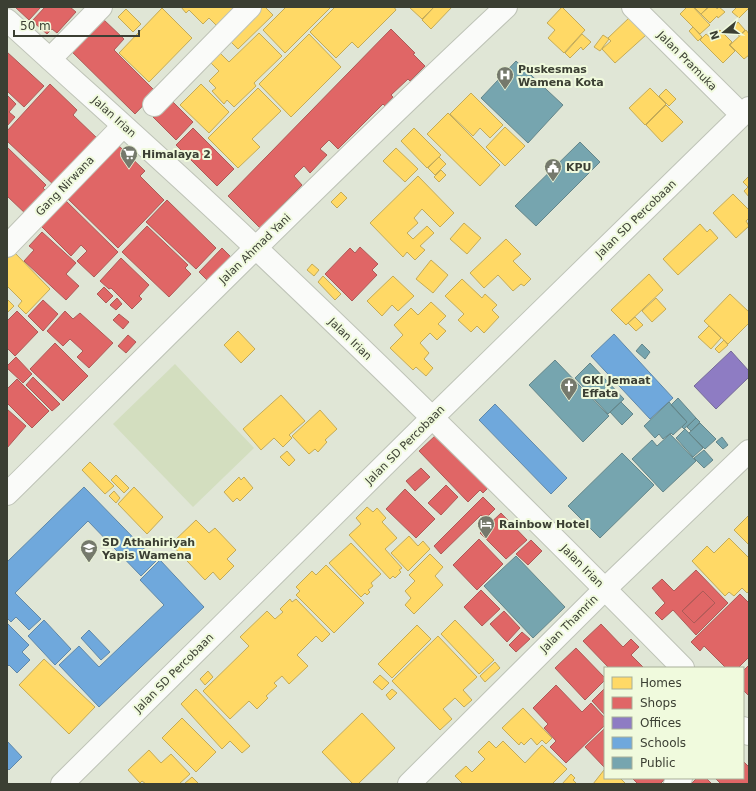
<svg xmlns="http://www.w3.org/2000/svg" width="756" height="791" font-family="'DejaVu Sans',sans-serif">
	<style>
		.green { fill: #d3debf }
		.homes { fill: #ffd966; stroke: #c4ab57 }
		.shops { fill: #e06666; stroke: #ae5a57; fill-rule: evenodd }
		.offices { fill: #8e7cc3; stroke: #756a98 }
		.schools { fill: #6fa8dc; stroke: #5f88a9 }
		.public { fill: #76a5af; stroke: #64868a }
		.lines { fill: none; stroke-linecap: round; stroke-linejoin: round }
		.minor-casing { stroke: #bec3b7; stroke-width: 24 }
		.major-casing { stroke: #bec3b7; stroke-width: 24 }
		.minor { stroke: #fafbf9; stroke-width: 22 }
		.major { stroke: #fafbf9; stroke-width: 22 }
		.labels { text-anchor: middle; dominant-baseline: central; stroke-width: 4; stroke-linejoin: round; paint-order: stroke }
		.street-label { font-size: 11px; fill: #3b3f33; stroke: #f0fadd }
		.poi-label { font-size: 11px; font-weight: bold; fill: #3b3f33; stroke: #f0fadd; text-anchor: start }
	</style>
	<rect width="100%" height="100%" fill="#e0e6d6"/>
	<!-- green -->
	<path class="green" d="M175,364L254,448L193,507L113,424Z"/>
	<!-- homes -->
	<path class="homes" d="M181,7H238L218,27L209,18L203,24L189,10L186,13Z
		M258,7H265L273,15L238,49L226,37Z
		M286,7H331L285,53L263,30Z
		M335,7H394L396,10L358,48L352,42L336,58L310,32Z
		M409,7H434L422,19Z
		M434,7H452L431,29L422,20Z
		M562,7L585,30L564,53L548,38L555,30L547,23Z
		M687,7H693L710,25L700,34L680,14Z
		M694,7H708L701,14Z
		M709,7H716L717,9L719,7L725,12L718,18L717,16L710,23L701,14Z
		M737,7H749V8L739,18L732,12Z
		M162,8L192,38L149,82L119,53Z
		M126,9L141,24L133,32L118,17Z
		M630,17L646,35L615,63L602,49L611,41L608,38Z
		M738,22L745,30L739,36L732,29Z
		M693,27L702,37L698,41L689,31Z
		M720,30L732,42L729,45L735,51L723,63L700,40L706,34L711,38Z
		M746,30L749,34V55L744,59L730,45Z
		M259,33L282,56L254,83L256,86L234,107L227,100L224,104L212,91L216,88L209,81L219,71L209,61L219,52L229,62Z
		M309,34L341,67L291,117L259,84Z
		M582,34L591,42L583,50L581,47L570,58L565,53Z
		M603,35L609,39L600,51L594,47Z
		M201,84L229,112L209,133L180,105Z
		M258,88L281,111L252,139L260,147L238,168L208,138Z
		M650,88L666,104L645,125L629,108Z
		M666,89L676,99L669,106L659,96Z
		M471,93L503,125L490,138L480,128L473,136L450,114Z
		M666,105L683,122L662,142L646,125Z
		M448,113L500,165L480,186L427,134Z
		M505,127L525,146L505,166L486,147Z
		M414,128L441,155L427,168L401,141Z
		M396,148L418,169L405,182L383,161Z
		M439,157L446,164L435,175L428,168Z
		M441,170L446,175L439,182L434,177Z
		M418,176L454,213L440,227L422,209L414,218L418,223L407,233L413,239L427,226L434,233L420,246L425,250L415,260L407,252L403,257L370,223Z
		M749,176V197L744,191L748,187L743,182Z
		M341,192L347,198L337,208L331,202Z
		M733,194L749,210V218L746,221L749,226L736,238L713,213Z
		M464,223L481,238L467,254L450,239Z
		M700,224L707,232L710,229L718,238L678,275L663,259Z
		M506,239L521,254L513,261L531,279L524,286L521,284L513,291L498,275L484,288L470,273Z
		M14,252L50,289L26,314L18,306L22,301L7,286V259Z
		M431,260L448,275L433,293L416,279Z
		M312,264L319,270L314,276L307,270Z
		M649,274L663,290L626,325L611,310Z
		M323,276L341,294L335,300L318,282Z
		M393,276L414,296L398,311L392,305L382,316L367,301Z
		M462,279L482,298L485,294L497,305L492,310L499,317L484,333L477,326L471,332L458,320L464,314L445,296Z
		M730,294L749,312V323L728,344L704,321Z
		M656,298L666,309L652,322L642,311Z
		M7,299L14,306L7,313Z
		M431,302L446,316L438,324L446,331L437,340L430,333L420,343L429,353L424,359L433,368L426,376L416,367L413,370L390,348L403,335L394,325L411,308L418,315Z
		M635,317L643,325L636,331L628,323Z
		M709,326L721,338L711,349L698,337Z
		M238,331L255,349L241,363L224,345Z
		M724,340L728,345L719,353L715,349Z
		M281,395L305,421L289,435L292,438L283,447L274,438L261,450L243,429Z
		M320,410L337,429L325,440L327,442L318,452L315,449L309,454L292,436Z
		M287,451L295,460L289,466L280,457Z
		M90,462L114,486L105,494L82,470Z
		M116,475L129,488L124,493L111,480Z
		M239,477L241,480L244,477L253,488L240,501L237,498L233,502L224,492Z
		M134,487L163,517L147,534L118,504Z
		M114,491L120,498L116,503L109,496Z
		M367,507L373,512L377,508L386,518L382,522L397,538L385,549L402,568L399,570L401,572L395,578L393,576L390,579L349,535L361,524L356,518Z
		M749,515V545L734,530Z
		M196,520L209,533L215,528L236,550L227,559L234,566L220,580L213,572L205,580L171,544Z
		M409,536L418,546L423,541L430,549L408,571L391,553Z
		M729,538L749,558V591L747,593L742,588L734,596L729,592L725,596L692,561L707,546L714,553Z
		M351,543L381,574L371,583L373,586L368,590L370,592L367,595L365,593L361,597L329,563Z
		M430,554L443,567L435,576L443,585L414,614L405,605L411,598L405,591L415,581L409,575Z
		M326,565L364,603L334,633L296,595L300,591L296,587L312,571L316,575Z
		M290,599L292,602L296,599L330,634L322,642L316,636L297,655L308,666L289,684L282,676L274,683L277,686L266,696L268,698L257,709L249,701L230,719L203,691L249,646L240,637L267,611L275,619L283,612L280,609Z
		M455,620L494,660L479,674L441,634Z
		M417,625L431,639L392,678L378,664Z
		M438,636L477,677L463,690L472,700L464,707L455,698L443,709L452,719L440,730L392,681Z
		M44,659L95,707L69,734L19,685Z
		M495,662L500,668L485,682L480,676Z
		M208,671L213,677L205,685L200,679Z
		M380,675L389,683L382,690L373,682Z
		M196,689L250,746L242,753L230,741L222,749L181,704Z
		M392,689L397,693L390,700L386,695Z
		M523,708L552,738L546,744L542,740L537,745L531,738L524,745L521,742L519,745L502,728Z
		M362,713L395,748L358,784H353L322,752Z
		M182,718L216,752L196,772L162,738Z
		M489,741L496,748L503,741L525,763L542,745L567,769L552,784H463L455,776L466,766L472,772L485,759L478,752Z
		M149,750L161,763L171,754L190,774L179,784H146L142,781L140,783L128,770Z
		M604,770L605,772V778H620L626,784H593Z
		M571,774L575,778L573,780L577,784H562Z
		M192,777L199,784H184Z"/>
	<!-- shops -->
	<path class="shops" d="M15,7H41L29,20Z
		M45,7H70L76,12L57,33L52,29L47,34L32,21Z
		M103,19L124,39L114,50L156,92L135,114L66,46Z
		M391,29L415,53L413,54L425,66L410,81L408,79L391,95L393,97L385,106L383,104L338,149L329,140L320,149L327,155L310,173L304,166L294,176L302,185L260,228L228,196Z
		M7,52L44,86L24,107L7,91Z
		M50,84L77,110L73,115L99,140L56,187L7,141V131Z
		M7,95L16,104L9,112L15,117L7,126Z
		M170,99L193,122L176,140L153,117Z
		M193,128L234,169L217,186L176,145Z
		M117,144L145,171L140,176L164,200L118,248L66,197Z
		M7,147L46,185L43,188L49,194L28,216L7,196Z
		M63,198L118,252L94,277L77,261L87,251L81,245L71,256L38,223Z
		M167,200L216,248L196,269L146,222Z
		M147,226L188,265L185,268L191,274L169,297L122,252Z
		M42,232L76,263L66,274L79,286L66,300L24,261L34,250L29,246Z
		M360,247L378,264L372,270L377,275L352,301L325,274L350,248L355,253Z
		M222,248L231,257L208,281L199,272Z
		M121,258L149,285L139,296L142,299L132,309L111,288L109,289L100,281Z
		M104,287L113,296L106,303L97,294Z
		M117,298L122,304L116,310L110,305Z
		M43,300L58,314L43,331L28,316Z
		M17,311L38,332L15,356L7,348V321Z
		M65,311L73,319L80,313L113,343L89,368L77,357L83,351L70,339L63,346L47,331Z
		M119,314L129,322L123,329L113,320Z
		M128,335L136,342L126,353L118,346Z
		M55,343L88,376L63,401L30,369Z
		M16,357L32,374L23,383L7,368V366Z
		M33,377L60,404L52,411L26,385Z
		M17,379L49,411L32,428L7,403V389Z
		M7,409L26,426L7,448Z
		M437,434L488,488L483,493L480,490L468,502L419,451Z
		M421,468L430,477L415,491L406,481Z
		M446,485L458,497L441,515L428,503Z
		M405,489L435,519L416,538L386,509Z
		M483,497L495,509L485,519L481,515L441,554L434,546Z
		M501,513L527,540L506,559L480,533Z
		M479,539L503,564L477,590L453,565Z
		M531,540L542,551L528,565L516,554Z
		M696,570L728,603L696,635L673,610L662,620L655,613L665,603L652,588L662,579L674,591ZM703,591L715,603L694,623L682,611Z
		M481,590L500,609L482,626L464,607Z
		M703,591L715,603L694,623L682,611Z
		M740,594L749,603V657L738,668H726L704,646L700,651L691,642Z
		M504,611L520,628L507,642L490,624Z
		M601,624L623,647L631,639L639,647L631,655L644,668H609L583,641Z
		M522,632L530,639L516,652L509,645Z
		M576,648L605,678V680L585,700L555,668Z
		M749,665V696L743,690V671Z
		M556,685L582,712L591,703L605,718V725L566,763L550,747L556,741L544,728L548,724L533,708Z
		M605,688V715L592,701Z
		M605,728V768L585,747Z
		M743,761L749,767V784H721L715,778H743Z
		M632,778H666L660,784H638Z
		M697,778H706L712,784H691Z"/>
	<!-- offices -->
	<path class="offices" d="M731,351L749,371V377L716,409L694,386Z"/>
	<!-- schools -->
	<path class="schools" d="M614,334L673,398L650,419L591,356Z
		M495,404L567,478L551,494L479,420Z
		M84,487L156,561L141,576L88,521L15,593L41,619L29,630L16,617L11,622L7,618V562Z
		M160,560L204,607L99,707L59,665L79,646L99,667L164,605L140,580Z
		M44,620L71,649L55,665L28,636Z
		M7,623L29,645L22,652L30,660L17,673L9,665L7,667Z
		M89,630L110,652L101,660L81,638Z
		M7,741L22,757L9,770L7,768Z"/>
	<!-- public -->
	<path class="public" d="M516,61L563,105L528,143L481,98Z
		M580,142L600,162L536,226L515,206Z
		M642,344L650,352L645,359L636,351Z
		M555,360L609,416L583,442L529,385Z
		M590,363L624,399L608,414L575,378Z
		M678,398L696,418L684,429L682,427L687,422L671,405Z
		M621,402L633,414L622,425L610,412Z
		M669,402L687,422L673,435L671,433L663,439L659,434L655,438L644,426Z
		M696,418L700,422L691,431L687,427Z
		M700,423L716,439L705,449L689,433Z
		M685,429L703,448L693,457L676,438Z
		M670,434L696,461L663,492L632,459L652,440L657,446Z
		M722,437L728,445L723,449L716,442Z
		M704,450L713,460L704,468L694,458Z
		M622,453L654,485L600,538L568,506Z
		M516,556L565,607L533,638L484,586Z"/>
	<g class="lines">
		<!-- minor casing -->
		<g class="minor-casing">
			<path id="minor" d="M633,7L742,115
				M50,59L101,7
				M154,105L250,7
				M7,246L123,126
				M62,784L432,418L749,108
				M409,784L605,589L749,451
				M675,784L681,778"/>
		</g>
		<!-- major casing -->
		<g class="major-casing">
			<path id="major" d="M7,20C90,96 175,171 257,249C402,386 543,526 683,668
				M7,494C172,331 336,166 506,7
				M743,728L749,734"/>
		</g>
		<!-- minor -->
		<use href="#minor" class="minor"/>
		<!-- major -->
		<use href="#major" class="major"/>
	</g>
	<!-- icons -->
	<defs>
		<g id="hospital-pin" transform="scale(0.9)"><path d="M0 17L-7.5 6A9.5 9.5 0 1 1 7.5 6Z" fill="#75796c" stroke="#f0fadd"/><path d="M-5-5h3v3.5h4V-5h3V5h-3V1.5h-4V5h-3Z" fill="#fff"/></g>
		<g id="supermarket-pin" transform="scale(0.9)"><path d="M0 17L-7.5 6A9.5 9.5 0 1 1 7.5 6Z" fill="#75796c" stroke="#f0fadd"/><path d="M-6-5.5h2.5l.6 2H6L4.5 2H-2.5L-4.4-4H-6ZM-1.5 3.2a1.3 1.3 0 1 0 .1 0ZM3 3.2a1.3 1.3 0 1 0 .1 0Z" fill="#fff"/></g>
		<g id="civic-pin" transform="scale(0.9)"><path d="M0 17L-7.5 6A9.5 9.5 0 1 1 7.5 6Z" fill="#75796c" stroke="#f0fadd"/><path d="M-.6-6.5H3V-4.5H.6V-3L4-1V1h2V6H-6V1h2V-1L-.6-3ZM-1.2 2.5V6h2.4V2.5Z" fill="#fff"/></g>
		<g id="church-pin" transform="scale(0.9)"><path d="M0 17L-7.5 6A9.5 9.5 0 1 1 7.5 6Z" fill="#75796c" stroke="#f0fadd"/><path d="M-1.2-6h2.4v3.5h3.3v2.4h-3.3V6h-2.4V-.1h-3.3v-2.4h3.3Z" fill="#fff"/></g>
		<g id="hotel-pin" transform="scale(0.9)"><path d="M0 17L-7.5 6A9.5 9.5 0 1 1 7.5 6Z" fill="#75796c" stroke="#f0fadd"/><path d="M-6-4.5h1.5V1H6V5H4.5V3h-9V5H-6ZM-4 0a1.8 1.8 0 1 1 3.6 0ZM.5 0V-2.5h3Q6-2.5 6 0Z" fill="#fff"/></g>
		<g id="school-pin" transform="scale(0.9)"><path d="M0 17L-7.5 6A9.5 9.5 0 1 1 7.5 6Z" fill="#75796c" stroke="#f0fadd"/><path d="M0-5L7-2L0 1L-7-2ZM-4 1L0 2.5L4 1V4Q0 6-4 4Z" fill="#fff"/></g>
	</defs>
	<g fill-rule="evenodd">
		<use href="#hospital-pin" x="505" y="75"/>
		<use href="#supermarket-pin" x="129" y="154"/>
		<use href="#civic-pin" x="553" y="167"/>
		<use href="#church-pin" x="569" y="386"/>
		<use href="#hotel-pin" x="486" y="524"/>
		<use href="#school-pin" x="89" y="548"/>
	</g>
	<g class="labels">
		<!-- street labels -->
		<g class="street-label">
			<text transform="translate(687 61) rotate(45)">Jalan Pramuka</text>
			<text transform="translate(114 117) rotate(42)">Jalan Irian</text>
			<text transform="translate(65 186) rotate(-46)">Gang Nirwana</text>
			<text transform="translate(636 219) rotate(-44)">Jalan SD Percobaan</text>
			<text transform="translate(255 249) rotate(-44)">Jalan Ahmad Yani</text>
			<text transform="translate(350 339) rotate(44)">Jalan Irian</text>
			<text transform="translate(405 445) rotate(-45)">Jalan SD Percobaan</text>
			<text transform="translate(582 566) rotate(45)">Jalan Irian</text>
			<text transform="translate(569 624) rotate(-45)">Jalan Thamrin</text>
			<text transform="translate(174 673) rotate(-45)">Jalan SD Percobaan</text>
		</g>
		<!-- poi labels -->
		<g class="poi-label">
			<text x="518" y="69">Puskesmas<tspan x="518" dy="13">Wamena Kota</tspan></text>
			<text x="142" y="154">Himalaya 2</text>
			<text x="566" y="167">KPU</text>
			<text x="582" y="380">GKI Jemaat<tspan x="582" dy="13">Effata</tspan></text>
			<text x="499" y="524">Rainbow Hotel</text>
			<text x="102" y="542">SD Athahiriyah<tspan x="102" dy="13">Yapis Wamena</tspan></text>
		</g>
	</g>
	<!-- border -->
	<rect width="756" height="791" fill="none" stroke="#3b3f33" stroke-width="16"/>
	<!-- legend -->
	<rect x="604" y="667" width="140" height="112" fill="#f0fadd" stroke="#a8af99"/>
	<rect x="612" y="677" width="20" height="12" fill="#ffd966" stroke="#a8af99"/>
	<text x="640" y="687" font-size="12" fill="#3b3f33">Homes</text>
	<rect x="612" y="697" width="20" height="12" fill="#e06666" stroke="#a8af99"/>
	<text x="640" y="707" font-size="12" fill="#3b3f33">Shops</text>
	<rect x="612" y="717" width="20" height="12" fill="#8e7cc3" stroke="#a8af99"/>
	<text x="640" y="727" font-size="12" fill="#3b3f33">Offices</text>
	<rect x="612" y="737" width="20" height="12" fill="#6fa8dc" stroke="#a8af99"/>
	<text x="640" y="747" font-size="12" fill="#3b3f33">Schools</text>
	<rect x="612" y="757" width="20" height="12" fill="#76a5af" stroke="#a8af99"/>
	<text x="640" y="767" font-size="12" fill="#3b3f33">Public</text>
	<!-- north arrow -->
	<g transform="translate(724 32) rotate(252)" stroke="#f0fadd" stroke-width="3" paint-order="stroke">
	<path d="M0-3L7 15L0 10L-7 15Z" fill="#3b3f33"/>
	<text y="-6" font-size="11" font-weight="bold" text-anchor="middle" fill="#3b3f33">N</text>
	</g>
	<!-- scale -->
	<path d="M14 30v6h125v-6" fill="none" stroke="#3b3f33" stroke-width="2"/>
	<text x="20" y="30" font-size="12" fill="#3b3f33" stroke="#f0fadd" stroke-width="3" paint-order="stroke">50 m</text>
</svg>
